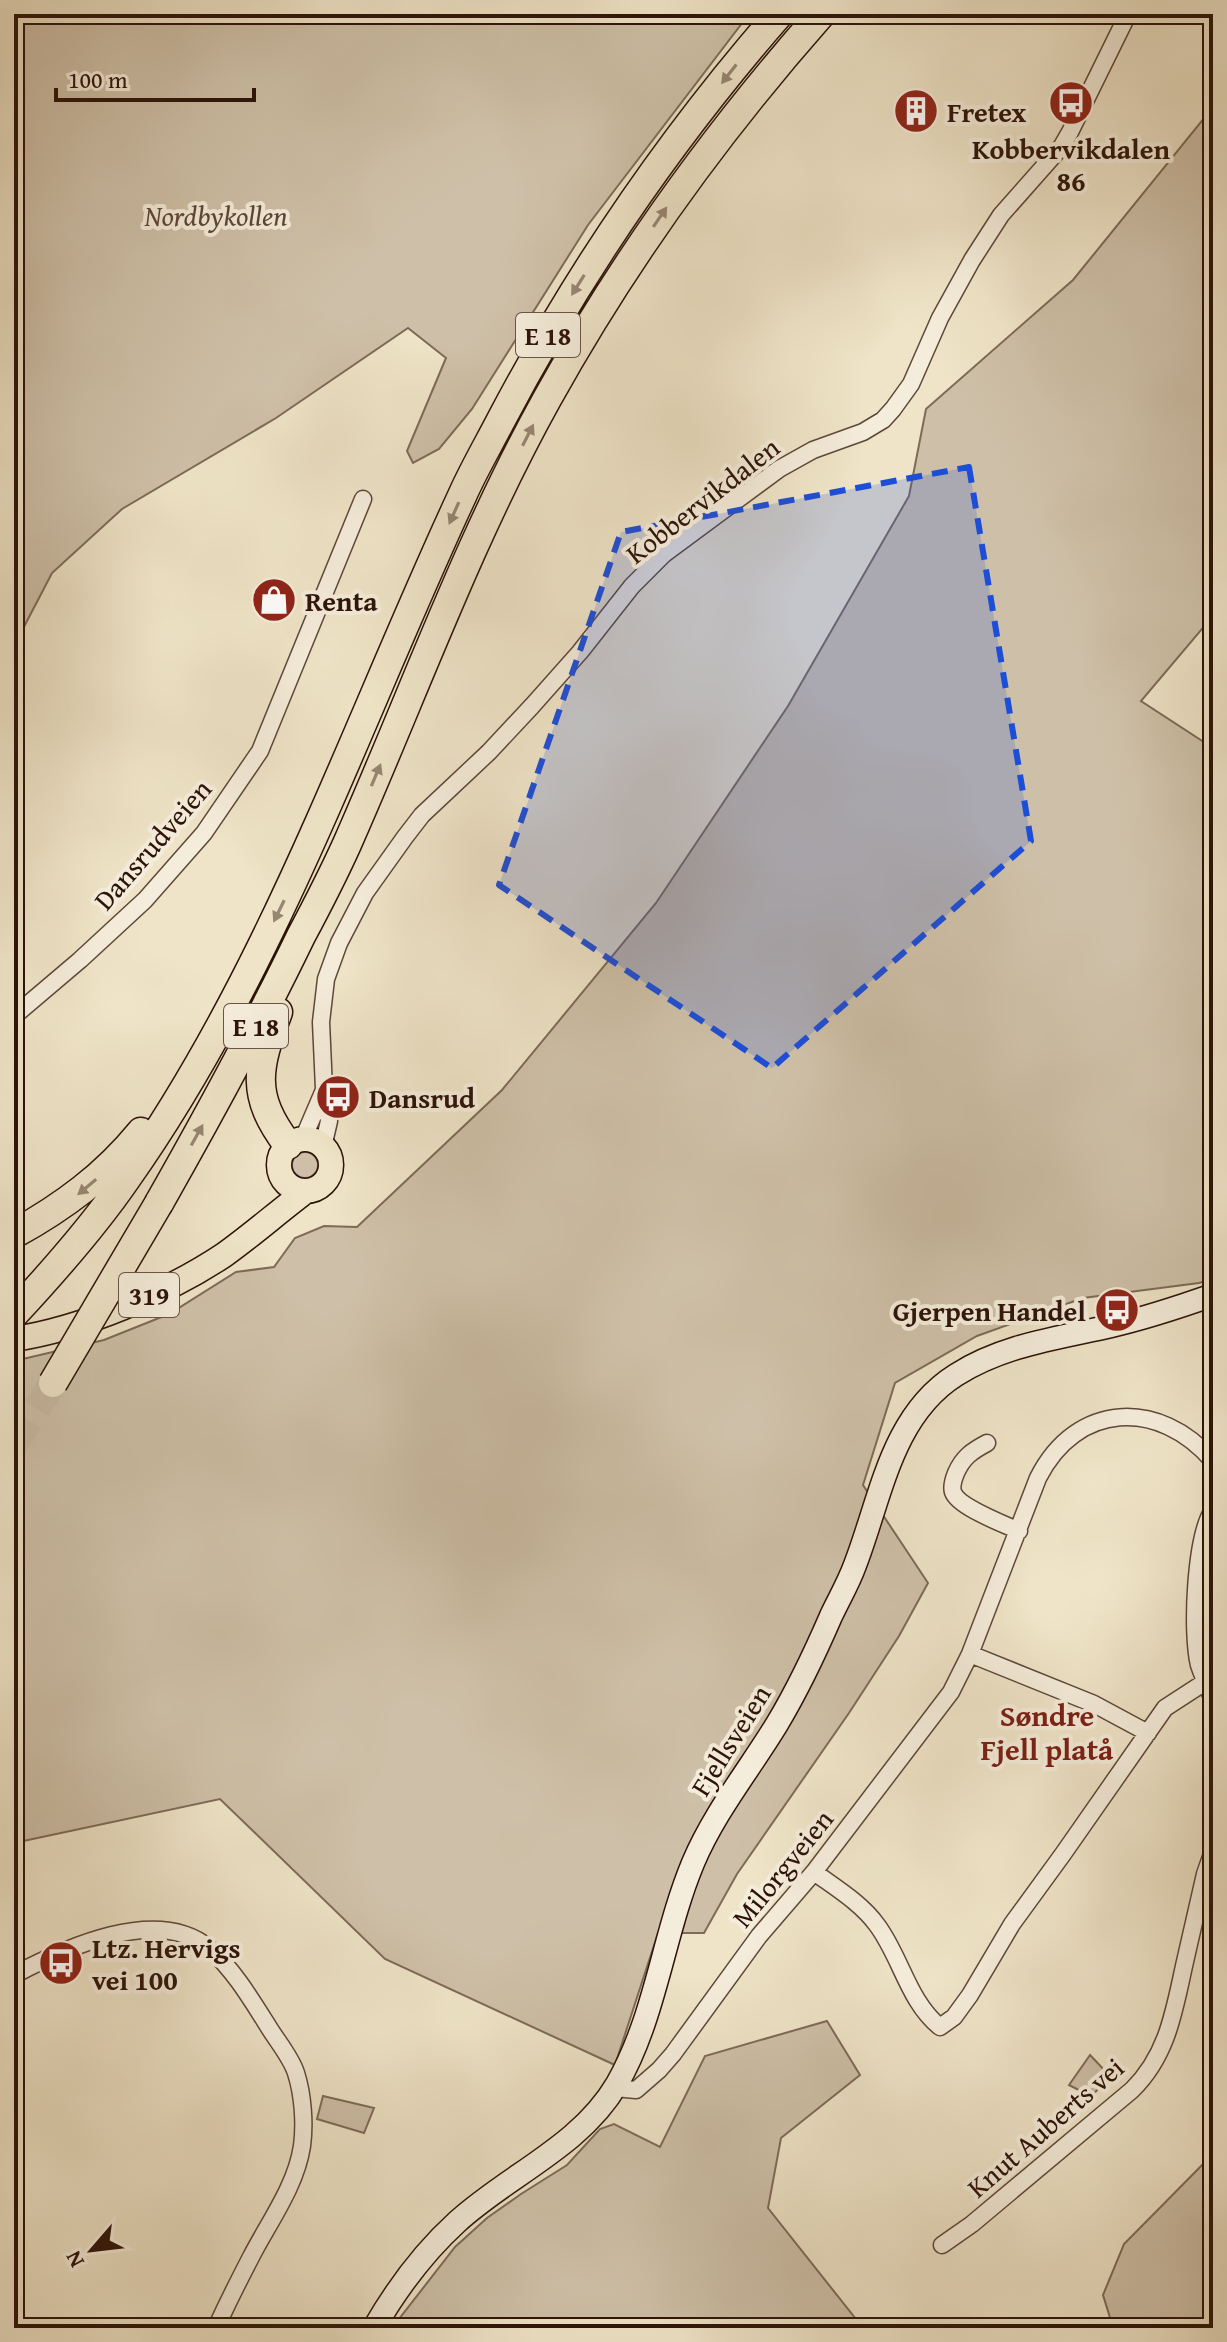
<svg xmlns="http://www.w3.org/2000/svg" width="1227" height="2342" font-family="'Gentium Book Plus',serif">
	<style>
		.green { fill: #cec0a8; stroke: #7d6a58; stroke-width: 2 }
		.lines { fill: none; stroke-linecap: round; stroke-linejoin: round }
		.highway-tunnel { stroke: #c8baa2; stroke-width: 28; stroke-dasharray: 28 14; stroke-linecap: butt }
		.street-casing { stroke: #5d4739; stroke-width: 19 }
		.secondary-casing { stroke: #2c1309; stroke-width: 25 }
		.primary-casing { stroke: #2c1309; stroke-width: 27 }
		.highway-casing { stroke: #2c1309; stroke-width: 31 }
		.street { stroke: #f5eddb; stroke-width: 16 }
		.secondary { stroke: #f5eddb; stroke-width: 22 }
		.primary { stroke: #efe4c8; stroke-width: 24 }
		.highway { stroke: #efe4c8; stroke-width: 28 }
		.highway-bridge-casing { stroke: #2c1309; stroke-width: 31; stroke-linecap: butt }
		.highway-bridge { stroke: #efe4c8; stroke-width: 28 }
		.oneway { fill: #978672 }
		.marked { fill: #1d4ed8; fill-opacity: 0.2; stroke: #1d4ed8; stroke-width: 6; stroke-dasharray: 16 10; stroke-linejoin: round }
		.labels { text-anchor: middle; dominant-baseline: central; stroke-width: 8; stroke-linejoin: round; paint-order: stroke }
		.shield { fill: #f5eddb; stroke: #685448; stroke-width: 2 }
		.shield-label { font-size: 26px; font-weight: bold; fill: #2c1309 }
		.poi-label { font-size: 28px; font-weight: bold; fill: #2c1309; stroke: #f5eddb; text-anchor: start }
		.park-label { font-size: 28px; font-style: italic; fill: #5d4739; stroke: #f5eddb }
		.street-label { font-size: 28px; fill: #2c1309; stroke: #f5eddb }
		.neighbourhood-label { font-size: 30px; font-weight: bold; fill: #7a1f14; stroke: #f5eddb }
	</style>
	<rect width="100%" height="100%" fill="#efe4c8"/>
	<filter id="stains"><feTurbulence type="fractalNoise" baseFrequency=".0025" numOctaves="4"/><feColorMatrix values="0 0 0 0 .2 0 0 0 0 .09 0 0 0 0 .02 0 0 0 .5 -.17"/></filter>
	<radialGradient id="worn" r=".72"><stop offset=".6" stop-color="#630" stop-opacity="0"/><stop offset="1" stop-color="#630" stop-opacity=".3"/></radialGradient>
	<!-- green -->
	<path class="green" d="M14,14H749L588,225L472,409L439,449L413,463L407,451L446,358L408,328L276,418L122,509L52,573L14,646Z
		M1213,107V616L1141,701L1213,748V1279L1199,1283L1083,1298L977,1336L895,1383L863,1485L928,1583L899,1636L849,1713L737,1874L704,1933H658L615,2065L385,1959L220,1799L14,1843V1361L104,1340L169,1314L236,1272L274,1267L295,1238L324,1226L357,1227L502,1090L656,903L788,706L909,496L926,409L1073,280Z
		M292 1165a13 13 0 1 1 26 0a13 13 0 1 1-26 0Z
		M827,2021L860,2075L781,2138L768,2208L863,2328H392L455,2247L487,2218L521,2194L567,2165L600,2129L614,2124L660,2147L705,2056Z
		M1090,2055L1110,2076L1088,2100L1079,2090L1069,2085Z
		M323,2096L374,2108L364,2133L317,2119Z
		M1213,2154V2328H1105L1112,2324L1103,2295L1124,2244Z"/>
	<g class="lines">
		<!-- highway-tunnel -->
		<path class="highway-tunnel" d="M14,1444L53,1383"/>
		<!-- street casing -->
		<g class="street-casing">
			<path id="street" d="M14,1016L80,960L145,900L204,833L260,751L363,499
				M303,1139L324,1090
				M323,1147L329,1121L324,1089L321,1022L326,979L339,943L365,893L405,837L422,815L489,752L532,706L580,652L632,586L664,554L779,469L813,450L863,432L883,420L893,409L911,384L940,318L972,260L1001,215L1062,146L1070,132L1128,14
				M987,1443C972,1451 963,1457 956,1473C954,1478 951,1486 953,1492C958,1507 1004,1524 1019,1531
				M1213,1510C1195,1537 1191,1633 1199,1665C1203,1677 1208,1688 1213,1700
				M970,1654L1094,1704L1148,1733
				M814,1872C836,1888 861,1903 877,1925C901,1957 908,2001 940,2027L954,2017L970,1995L1012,1924L1063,1854L1165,1708L1205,1682
				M14,1975C65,1948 157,1905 209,1948C233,1969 251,1999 268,2026C277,2041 291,2057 296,2073C303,2095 305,2124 302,2146C296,2186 269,2222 251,2257C239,2280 227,2304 216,2328
				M615,2088L636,2090L659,2070L673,2054L759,1936L814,1872L951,1692L970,1654L1038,1478C1076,1402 1159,1398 1213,1461
				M942,2245L972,2224L1132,2090C1167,2056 1174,2012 1184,1966C1191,1935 1198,1905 1205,1874L1213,1851"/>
		</g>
		<!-- secondary casing -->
		<g class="secondary-casing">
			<path id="secondary" d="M374,2328C396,2290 424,2252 457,2222C508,2175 580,2147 617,2084C656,2016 663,1935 693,1863C714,1813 749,1770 777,1724C798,1689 815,1653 831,1616C839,1599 849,1582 855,1565C881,1498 891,1416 956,1375C1003,1345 1058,1338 1111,1326C1146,1318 1179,1307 1213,1295"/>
		</g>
		<!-- primary casing -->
		<g class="primary-casing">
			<path id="primary" d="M279 1165a26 26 0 1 1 52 0a26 26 0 1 1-52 0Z
				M14,1339C81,1329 167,1293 224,1255C252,1235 278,1212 306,1191"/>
		</g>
		<!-- highway casing -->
		<g class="highway-casing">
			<path id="highway" d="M278,1012C257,1068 250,1095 288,1145
				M159,1203C209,1115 257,1027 301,936C317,906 333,875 347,844C413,695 468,541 547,399C624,260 716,133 821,14
				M14,1234C63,1207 105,1176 141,1132
				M14,1314C54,1271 93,1227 126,1179C273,971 355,726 462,496C473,471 487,447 500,422C577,275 670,139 779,14"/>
		</g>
		<!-- street -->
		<use href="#street" class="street"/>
		<!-- secondary -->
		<use href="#secondary" class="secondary"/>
		<!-- primary -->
		<use href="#primary" class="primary"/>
		<!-- highway -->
		<use href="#highway" class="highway"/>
		<!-- highway-bridge casing -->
		<g class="highway-bridge-casing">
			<path id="highway-bridge" d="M53,1383L159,1203"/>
		</g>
		<!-- highway-bridge -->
		<use href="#highway-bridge" class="highway-bridge"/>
	</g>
	<!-- one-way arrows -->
	<defs><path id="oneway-solid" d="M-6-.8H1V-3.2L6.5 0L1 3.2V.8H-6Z" transform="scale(2)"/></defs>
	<g class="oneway">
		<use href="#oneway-solid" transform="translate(729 74) rotate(128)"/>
		<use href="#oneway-solid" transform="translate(660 217) rotate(-56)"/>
		<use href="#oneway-solid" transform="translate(578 285) rotate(122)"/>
		<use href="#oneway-solid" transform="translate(528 435) rotate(-63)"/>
		<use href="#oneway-solid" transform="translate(454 513) rotate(114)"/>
		<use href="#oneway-solid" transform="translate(376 775) rotate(-67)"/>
		<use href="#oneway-solid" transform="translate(279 911) rotate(116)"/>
		<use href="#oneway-solid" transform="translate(197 1135) rotate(-61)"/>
		<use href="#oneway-solid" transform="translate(87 1187) rotate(140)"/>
	</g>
	<!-- marked area -->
	<path class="marked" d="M969,467L1031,841L772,1068L499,885L621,532Z"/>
	<!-- icons -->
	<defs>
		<g id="bus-disc" transform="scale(2.3)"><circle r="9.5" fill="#8f2418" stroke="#f5eddb"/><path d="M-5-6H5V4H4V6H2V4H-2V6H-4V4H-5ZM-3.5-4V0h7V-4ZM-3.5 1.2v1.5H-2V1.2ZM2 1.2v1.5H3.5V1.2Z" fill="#fff"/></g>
		<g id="building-disc" transform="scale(2.3)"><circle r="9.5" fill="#8f2418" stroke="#f5eddb"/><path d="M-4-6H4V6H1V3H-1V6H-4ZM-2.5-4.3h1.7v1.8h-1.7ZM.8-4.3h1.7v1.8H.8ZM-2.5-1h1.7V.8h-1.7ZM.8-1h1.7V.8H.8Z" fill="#fff"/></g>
		<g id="shop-disc" transform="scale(2.3)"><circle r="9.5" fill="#8f2418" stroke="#f5eddb"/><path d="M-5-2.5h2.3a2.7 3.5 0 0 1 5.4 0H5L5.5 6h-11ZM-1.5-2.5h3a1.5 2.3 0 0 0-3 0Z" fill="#fff"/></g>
	</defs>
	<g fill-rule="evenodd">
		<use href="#bus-disc" x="1071" y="103"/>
		<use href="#building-disc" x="916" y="111"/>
		<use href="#shop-disc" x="274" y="600"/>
		<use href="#bus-disc" x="338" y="1097"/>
		<use href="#bus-disc" x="1117" y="1310"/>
		<use href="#bus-disc" x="61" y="1963"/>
	</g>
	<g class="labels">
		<!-- shield labels -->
		<g class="shield">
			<rect x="516" y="313" width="64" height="44" rx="6"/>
			<rect x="224" y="1004" width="64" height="44" rx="6"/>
			<rect x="119" y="1273" width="60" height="44" rx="6"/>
		</g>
		<g class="shield-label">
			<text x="548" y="335">E 18</text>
			<text x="256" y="1026">E 18</text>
			<text x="149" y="1295">319</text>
		</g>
		<!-- poi labels -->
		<g class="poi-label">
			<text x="947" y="111">Fretex</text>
			<text x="1071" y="148" text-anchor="middle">Kobbervikdalen<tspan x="1071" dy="32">86</tspan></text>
			<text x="305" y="600">Renta</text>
			<text x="369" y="1097">Dansrud</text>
			<text x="1086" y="1310" text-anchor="end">Gjerpen Handel</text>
			<text x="92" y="1947">Ltz. Hervigs<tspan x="92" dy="32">vei 100</tspan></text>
		</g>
		<!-- park labels -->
		<g class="park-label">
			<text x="216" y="215">Nordbykollen</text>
		</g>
		<!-- street labels -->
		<g class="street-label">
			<text transform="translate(702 500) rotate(-38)">Kobbervikdalen</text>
			<text transform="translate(152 844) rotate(-49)">Dansrudveien</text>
			<text transform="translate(730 1740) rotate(-58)">Fjellsveien</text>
			<text transform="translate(782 1868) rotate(-51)">Milorgveien</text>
			<text transform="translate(1045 2127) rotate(-41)">Knut Auberts vei</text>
		</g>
		<!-- neighbourhood labels -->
		<g class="neighbourhood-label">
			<text x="1047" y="1715">Søndre<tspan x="1047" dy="34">Fjell platå</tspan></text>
		</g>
	</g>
	<!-- margin -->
	<rect width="1227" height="2342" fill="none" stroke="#efe4c8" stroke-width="48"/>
	<rect x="16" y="16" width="1195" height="2310" fill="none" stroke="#2c1309" stroke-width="4"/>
	<rect x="24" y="24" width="1179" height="2294" fill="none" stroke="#2c1309" stroke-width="2"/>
	<!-- north arrow -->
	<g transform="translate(92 2250) rotate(242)" stroke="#f5eddb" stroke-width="6" paint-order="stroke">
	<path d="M0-6L14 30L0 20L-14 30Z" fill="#2c1309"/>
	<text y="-12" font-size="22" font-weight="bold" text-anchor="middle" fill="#2c1309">N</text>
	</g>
	<!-- scale -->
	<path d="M56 88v12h198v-12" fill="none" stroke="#2c1309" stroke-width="4"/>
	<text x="68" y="88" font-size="24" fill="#2c1309" stroke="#f5eddb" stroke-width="6" paint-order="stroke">100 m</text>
	<rect width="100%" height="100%" filter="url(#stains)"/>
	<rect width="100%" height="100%" fill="url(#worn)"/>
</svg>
